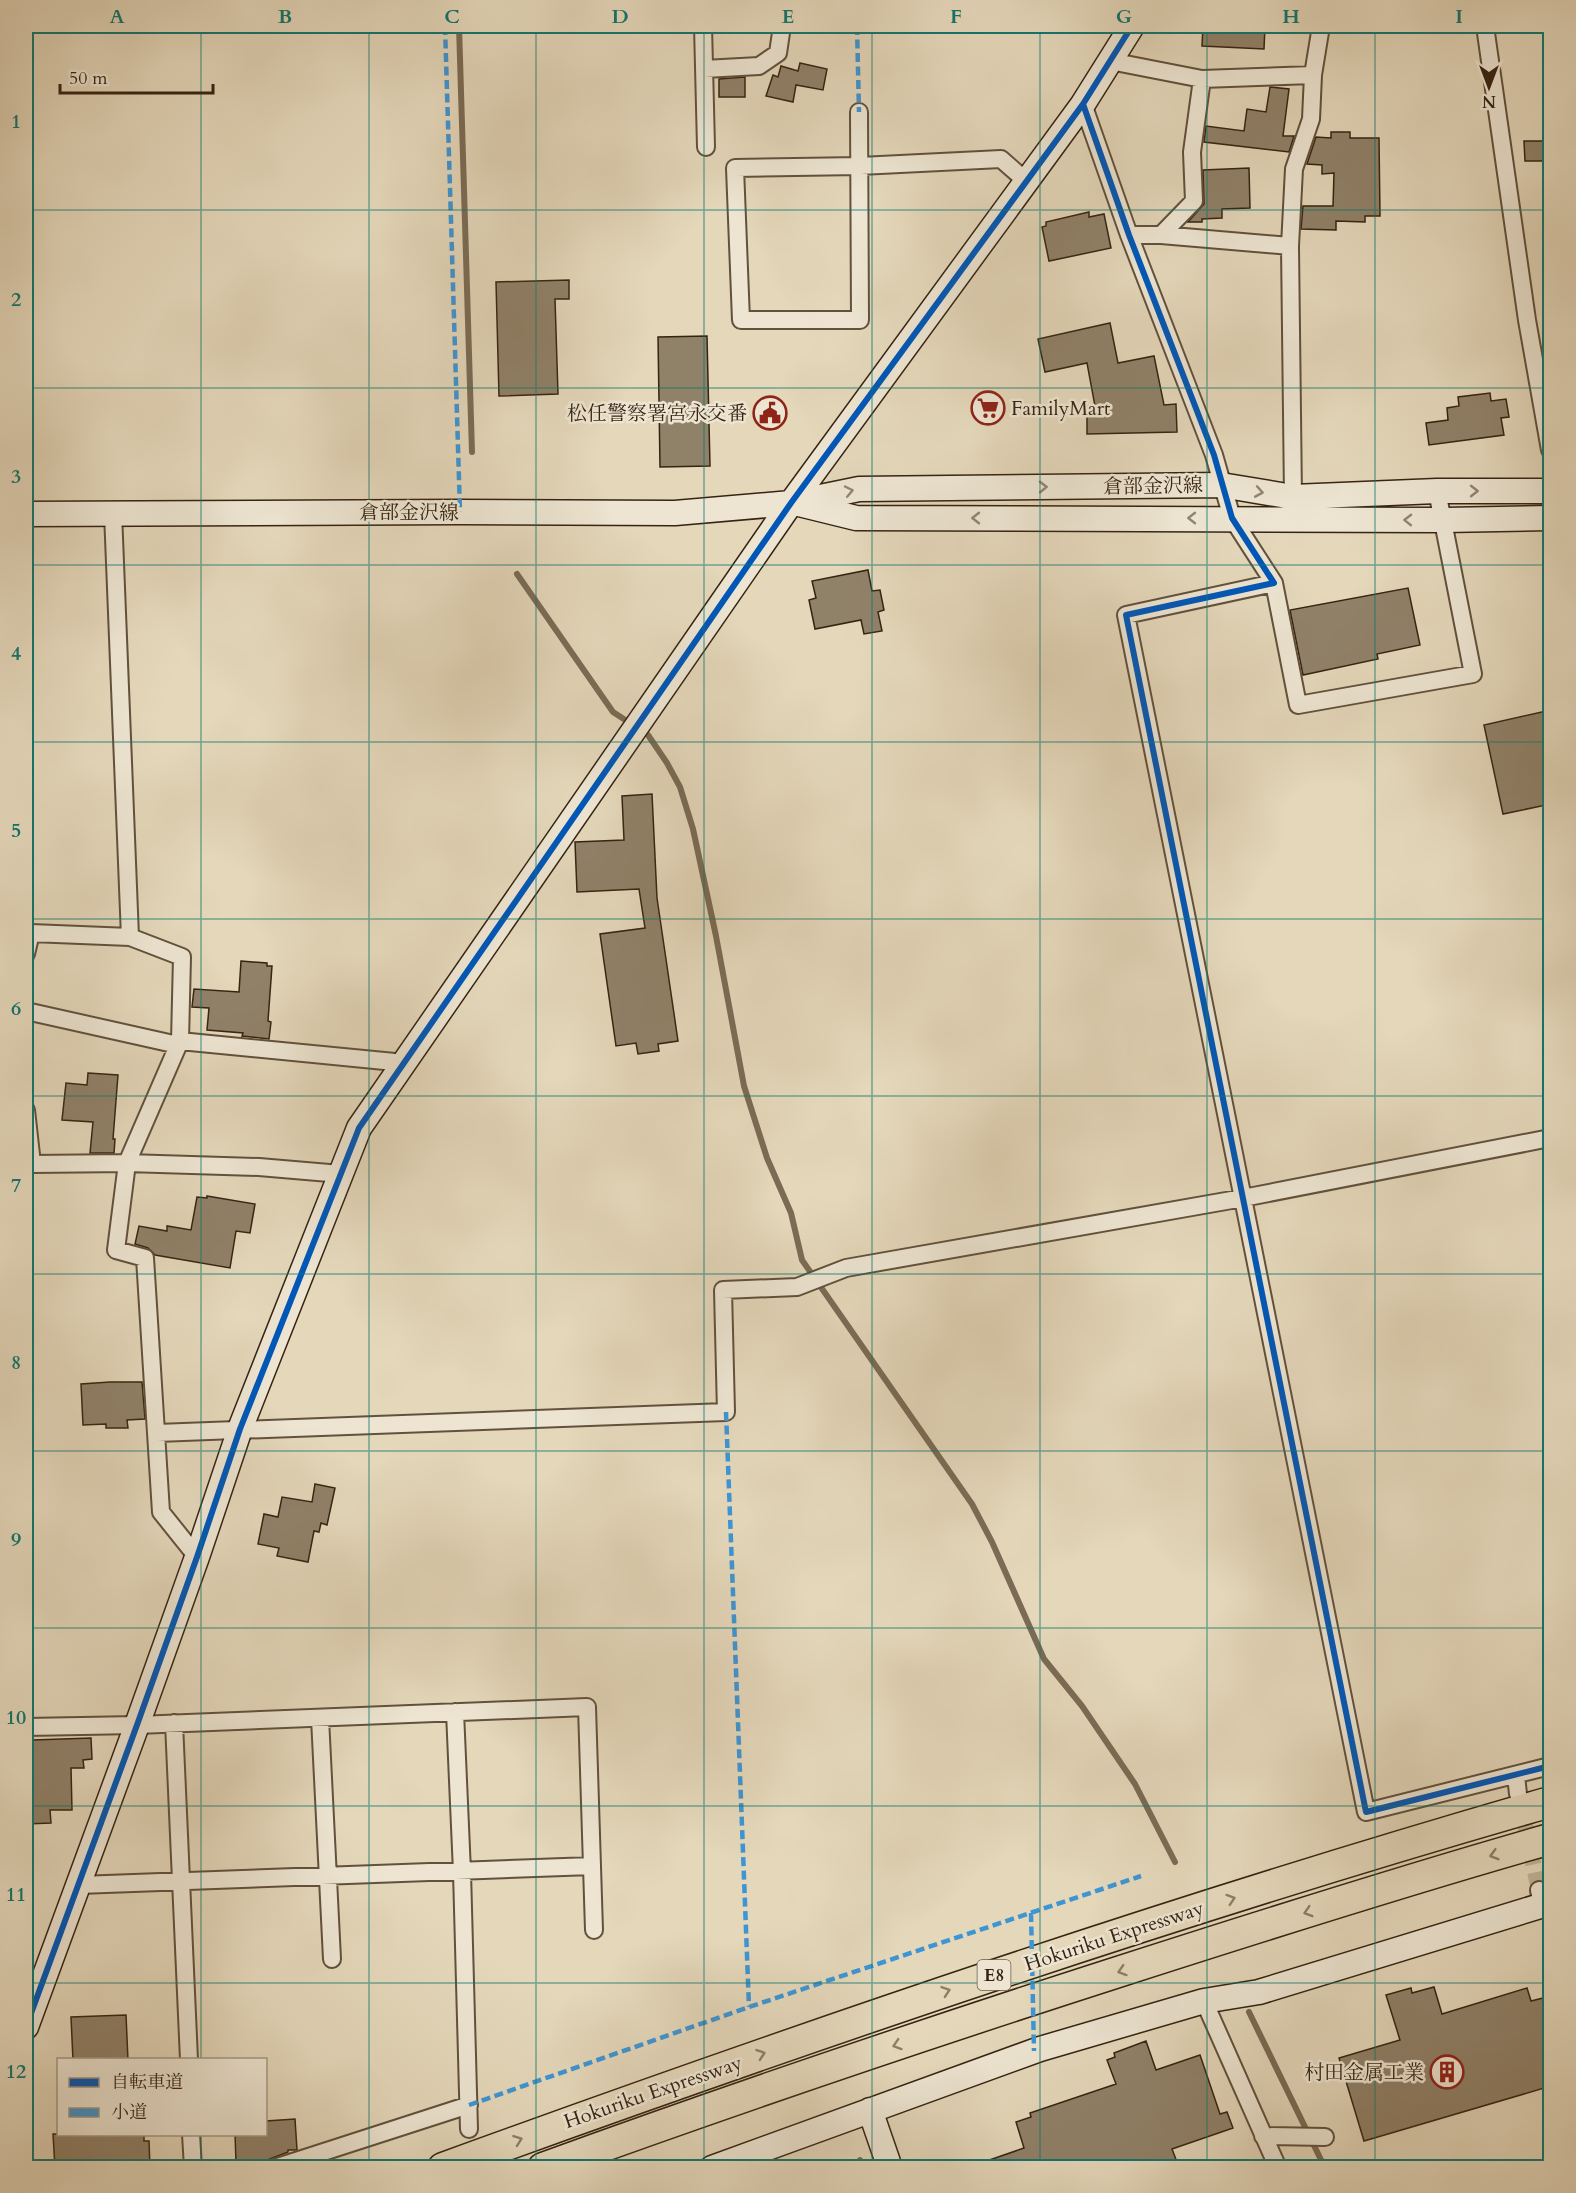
<svg xmlns="http://www.w3.org/2000/svg" width="1576" height="2193" font-family="Cardo,'Noto Serif JP',serif">
	<style>
		.lines { fill: none; stroke-linecap: round; stroke-linejoin: round }
		.stream { stroke: #7b6b55; stroke-width: 6 }
		.building { fill: #908169; stroke: #362412; stroke-width: 1.5 }
		.street-tunnel { stroke: #c1b398; stroke-width: 16; stroke-dasharray: 16 8; stroke-linecap: butt }
		.street-casing { stroke: #62513c; stroke-width: 20 }
		.secondary-casing { stroke: #362412; stroke-width: 27 }
		.highway-casing { stroke: #362412; stroke-width: 33 }
		.street { stroke: #ede5d2; stroke-width: 16 }
		.secondary { stroke: #ede5d2; stroke-width: 24 }
		.highway { stroke: #e4d7ba; stroke-width: 30 }
		.quiet { stroke: #3e95d3; stroke-width: 4.5; stroke-dasharray: 9 4.5; stroke-linecap: butt }
		.cycleway-casing { stroke: #ede5d2; stroke-width: 10 }
		.cycleway { stroke: #0057b8; stroke-width: 6 }
		.oneway { stroke: #928472 }
		.oneway2 { stroke: #8d7e66 }
		.grid { fill: none; stroke: #0f766e; stroke-width: 1.5; stroke-opacity: 0.55 }
		.labels { text-anchor: middle; dominant-baseline: central; stroke-width: 5; stroke-linejoin: round; paint-order: stroke }
		.shield { fill: #ede5d2; stroke: #6d5e4c; stroke-width: 1.5 }
		.shield-label { font-size: 18px; font-weight: bold; fill: #362412 }
		.poi-label { font-size: 20px; fill: #362412; stroke: #ede5d2; text-anchor: end }
		.street-label { font-size: 20px; fill: #362412; stroke: #ede5d2 }
		.neatline { fill: none; stroke: #0f766e; stroke-width: 2 }
		.grid-label { font-size: 20px; text-anchor: middle; font-weight: bold; fill: #0f766e }
	</style>
	<rect width="100%" height="100%" fill="#e4d7ba"/>
	<filter id="stains"><feTurbulence type="fractalNoise" baseFrequency=".00333" numOctaves="4"/><feColorMatrix values="0 0 0 0 .2 0 0 0 0 .09 0 0 0 0 .02 0 0 0 .5 -.17"/></filter>
	<radialGradient id="worn" r=".72"><stop offset=".6" stop-color="#630" stop-opacity="0"/><stop offset="1" stop-color="#630" stop-opacity=".3"/></radialGradient>
	<g class="lines">
		<!-- stream -->
		<path class="stream" d="M459,26L472,452
			M517,574L613,712L633,725
			M642,731L648,735L667,763L680,787L693,829L716,936L744,1086L767,1158L791,1213L802,1260L972,1504L992,1542L1044,1659L1082,1706L1135,1784L1175,1862
			M1249,2012L1325,2168
			M860,2160L863,2168"/>
	</g>
	<!-- building -->
	<path class="building" d="M1203,26H1265L1264,49L1202,46Z
		M800,63L827,69L823,90L796,85L793,102L766,96L773,75L778,77L781,66L798,71Z
		M745,77V97H719V79Z
		M1270,87L1289,89L1283,136H1294L1289,152L1204,142L1206,126L1244,131L1247,109L1266,112Z
		M1331,132H1350V138H1379L1380,216H1365V222L1336,221V230L1301,229L1303,206H1333L1334,173L1322,174V165L1307,164L1316,137L1331,138Z
		M1524,141H1551V161H1525Z
		M1249,168L1250,208L1222,209V218L1202,219V222H1188L1204,204L1203,170Z
		M1089,212V217L1104,214L1111,248L1049,261L1042,227L1046,226V222Z
		M569,280V299H555L558,394L499,396L496,282Z
		M1110,323L1118,363L1154,356L1164,405L1176,404L1177,432L1087,434V406H1095L1087,363L1045,372L1038,339Z
		M707,336L710,466L660,467L658,337Z
		M1490,393L1491,401L1506,399L1509,417L1501,418L1504,435L1429,445L1426,423L1448,420L1447,408L1459,406L1458,397Z
		M868,570L872,591L880,590L884,610L878,612L882,631L864,634L861,620L815,629L809,600L816,598L812,581Z
		M1408,588L1420,645L1377,654L1378,659L1303,675L1290,610Z
		M1551,710V804L1503,814L1484,725Z
		M652,794L657,898L678,1041L658,1044L659,1051L638,1054L636,1043L616,1046L600,934L645,928L639,889L577,892L575,842L624,840L622,796Z
		M241,961L267,963V966H272L268,1021L271,1022L269,1039L242,1036L243,1033L207,1030L209,1008L192,1007L194,989L239,992Z
		M88,1073L118,1075L113,1139H115L114,1153H90L93,1122L62,1120L66,1083L87,1085Z
		M207,1196L255,1204L250,1233L236,1231L230,1268L155,1255L148,1248L135,1244L139,1226L167,1231V1226L191,1230L197,1197L207,1198Z
		M110,1382H142L145,1419L127,1420L128,1428H106V1424L83,1425L81,1384Z
		M315,1484L335,1488L327,1525L321,1523L319,1532L314,1531L308,1562L277,1556L279,1548L258,1544L264,1514L278,1517L282,1497L312,1502Z
		M91,1738L92,1759L83,1760L84,1768H71L72,1810H50L51,1823L26,1824V1746H33V1740Z
		M1434,1987L1442,2014L1527,1988L1531,2001L1551,1996V2086L1364,2141L1339,2058L1400,2040L1386,1995L1411,1988L1412,1993Z
		M126,2015L128,2060H73L71,2017Z
		M1146,2041L1156,2070L1200,2055L1220,2114L1227,2112L1233,2128L1172,2149L1177,2162L1162,2168H976L975,2165L1024,2148L1016,2122L1031,2117L1030,2113L1116,2084L1107,2060L1115,2057L1114,2053Z
		M295,2119L297,2150H288V2152L262,2162H236L235,2134H266V2121Z
		M53,2134H144V2141H149L150,2168H55Z"/>
	<g class="lines">
		<!-- street-tunnel -->
		<path class="street-tunnel" d="M1520,1802L1539,1890"/>
		<!-- street casing -->
		<g class="street-casing">
			<path id="street" d="M703,26L706,147
				M1485,26L1527,320L1550,450
				M1110,61L1202,79L1313,75
				M704,69L759,66L778,53L782,26
				M1083,104L1129,235L1214,455L1232,518L1274,583L1126,615L1366,1812L1550,1766
				M859,112L860,320H741L735,168L860,166L1001,159L1026,181
				M1129,235H1161L1290,246
				M1161,235L1194,201L1192,152L1202,79
				M1293,497L1290,246L1294,169L1311,119L1313,75L1321,26
				M113,513L130,937L182,957L180,1041L127,1163L116,1250L145,1258L161,1512L197,1557
				M1274,583L1298,705L1473,674L1437,491
				M26,954L31,933L130,937
				M26,1011L178,1045
				M180,1041L405,1063
				M26,1110L32,1164L127,1163L259,1167L341,1174
				M157,1433L726,1412L723,1290L797,1287L846,1268L1243,1198L1550,1138
				M455,1712L462,1872L469,2129
				M320,1718L332,1959
				M174,1723L189,2060
				M26,1727L137,1725L587,1707L594,1930
				M1516,1775L1518,1794
				M79,1885L592,1866
				M1539,1890L1542,1905
				M1204,2001L1278,2168
				M191,2134L193,2168
				M1263,2136L1325,2137
				M274,2168L469,2105"/>
		</g>
		<!-- secondary casing -->
		<g class="secondary-casing">
			<path id="secondary" d="M799,504L856,518L1444,520L1550,518
				M26,514L460,512L675,513L791,503L859,489L1221,485L1293,497L1437,491H1550
				M26,2027L137,1725L197,1557L240,1429L359,1128L791,503L1083,104L1132,26
				M870,2110L890,2168
				M712,2168L1040,2049L1204,2001L1259,1992L1550,1903"/>
		</g>
		<!-- highway casing -->
		<g class="highway-casing">
			<path id="highway" d="M443,2168C809,2035 1177,1909 1550,1802
				M543,2168C733,2099 925,2034 1118,1972C1261,1926 1405,1880 1550,1839"/>
		</g>
		<!-- street -->
		<use href="#street" class="street"/>
		<!-- secondary -->
		<use href="#secondary" class="secondary"/>
		<!-- highway -->
		<use href="#highway" class="highway"/>
		<!-- quiet -->
		<path class="quiet" d="M445,26L460,512
			M857,26L859,112
			M726,1412L749,2007
			M1031,1913L1034,2051
			M469,2105L749,2007L1141,1876"/>
		<!-- cycleway casing -->
		<g class="cycleway-casing">
			<path id="cycleway" d="M1083,104L1129,235L1214,455L1232,518L1274,583L1126,615L1366,1812L1550,1766
				M26,2027L137,1725L197,1557L240,1429L359,1128L791,503L1083,104L1132,26"/>
		</g>
		<!-- cycleway -->
		<use href="#cycleway" class="cycleway"/>
	</g>
	<!-- one-way arrows -->
	<defs><path id="oneway-chevron" d="M-2-3.5L2.5 0L-2 3.5" fill="none" stroke-width="1.6" stroke-linecap="round" stroke-linejoin="round" transform="scale(1.5)"/></defs>
	<g class="oneway">
		<use href="#oneway-chevron" transform="translate(1043 487) rotate(-1)"/>
		<use href="#oneway-chevron" transform="translate(849 491) rotate(-12)"/>
		<use href="#oneway-chevron" transform="translate(1474 491)"/>
		<use href="#oneway-chevron" transform="translate(1259 492) rotate(10)"/>
		<use href="#oneway-chevron" transform="translate(976 518) rotate(180)"/>
		<use href="#oneway-chevron" transform="translate(1192 518) rotate(180)"/>
		<use href="#oneway-chevron" transform="translate(1408 520) rotate(-179)"/>
	</g>
	<g class="oneway2">
		<use href="#oneway-chevron" transform="translate(1494 1855) rotate(164)"/>
		<use href="#oneway-chevron" transform="translate(1231 1899) rotate(-18)"/>
		<use href="#oneway-chevron" transform="translate(1308 1912) rotate(163)"/>
		<use href="#oneway-chevron" transform="translate(1122 1971) rotate(162)"/>
		<use href="#oneway-chevron" transform="translate(946 1991) rotate(-19)"/>
		<use href="#oneway-chevron" transform="translate(897 2045) rotate(162)"/>
		<use href="#oneway-chevron" transform="translate(761 2054) rotate(-19)"/>
		<use href="#oneway-chevron" transform="translate(518 2140) rotate(-20)"/>
	</g>
	<!-- grid -->
	<path class="grid" d="M201,26V2060M369,26V2168M536,26V2168M704,26V2168M872,26V2168M1040,26V2168M1207,26V2168M1375,26V2168M26,210H1550M26,388H1550M26,565H1550M26,742H1550M26,919H1550M26,1096H1550M26,1274H1550M26,1451H1550M26,1628H1550M26,1806H1550M26,1983H1550M201,2134V2168"/>
	<!-- icons -->
	<defs>
		<g id="supermarket-ring" transform="scale(1.725)"><circle r="9.5" fill="#ede5d2" stroke="#8f2418" stroke-width="1.5"/><path d="M-6-5.5h2.5l.6 2H6L4.5 2H-2.5L-4.4-4H-6ZM-1.5 3.2a1.3 1.3 0 1 0 .1 0ZM3 3.2a1.3 1.3 0 1 0 .1 0Z" fill="#8f2418"/></g>
		<g id="civic-ring" transform="scale(1.725)"><circle r="9.5" fill="#ede5d2" stroke="#8f2418" stroke-width="1.5"/><path d="M-.6-6.5H3V-4.5H.6V-3L4-1V1h2V6H-6V1h2V-1L-.6-3ZM-1.2 2.5V6h2.4V2.5Z" fill="#8f2418"/></g>
		<g id="building-ring" transform="scale(1.725)"><circle r="9.5" fill="#ede5d2" stroke="#8f2418" stroke-width="1.5"/><path d="M-4-6H4V6H1V3H-1V6H-4ZM-2.5-4.3h1.7v1.8h-1.7ZM.8-4.3h1.7v1.8H.8ZM-2.5-1h1.7V.8h-1.7ZM.8-1h1.7V.8H.8Z" fill="#8f2418"/></g>
	</defs>
	<g fill-rule="evenodd">
		<use href="#supermarket-ring" x="988" y="408"/>
		<use href="#civic-ring" x="770" y="413"/>
		<use href="#building-ring" x="1447" y="2072"/>
	</g>
	<g class="labels">
		<!-- shield labels -->
		<rect class="shield" x="977.5" y="1960" width="33" height="30" rx="4.5"/>
		<g class="shield-label">
			<text x="994" y="1975">E8</text>
		</g>
		<!-- poi labels -->
		<g class="poi-label">
			<text x="1011" y="408" text-anchor="start">FamilyMart</text>
			<text x="747" y="413">松任警察署宮永交番</text>
			<text x="1424" y="2072">村田金属工業</text>
		</g>
		<!-- street labels -->
		<g class="street-label">
			<text transform="translate(1153 486) rotate(-1)">倉部金沢線</text>
			<text x="409" y="512">倉部金沢線</text>
			<text transform="translate(1114 1936) rotate(-18)">Hokuriku Expressway</text>
			<text transform="translate(653 2092) rotate(-19)">Hokuriku Expressway</text>
		</g>
	</g>
	<!-- margin -->
	<rect width="1576" height="2193" fill="none" stroke="#e4d7ba" stroke-width="66"/>
	<!-- legend -->
	<rect x="57" y="2058" width="210" height="78" fill="#ede5d2" stroke="#a49885" stroke-width="1.5"/>
	<rect x="69" y="2078" width="30" height="9" fill="#0057b8" stroke="#a49885" stroke-width="1.5"/>
	<text x="111" y="2088" font-size="18" fill="#362412">自転車道</text>
	<rect x="69" y="2108" width="30" height="9" fill="#3e95d3" stroke="#a49885" stroke-width="1.5"/>
	<text x="111" y="2118" font-size="18" fill="#362412">小道</text>
	<!-- north arrow -->
	<g transform="translate(1489 87) rotate(180)" stroke="#ede5d2" stroke-width="4.5" paint-order="stroke">
	<path d="M0-4.5L10 22L0 15L-10 22Z" fill="#362412"/>
	<text y="-9" font-size="16" font-weight="bold" text-anchor="middle" fill="#362412">N</text>
	</g>
	<!-- scale -->
	<path d="M60 84v9h153v-9" fill="none" stroke="#362412" stroke-width="3"/>
	<text x="69" y="84" font-size="18" fill="#362412" stroke="#ede5d2" stroke-width="4.5" paint-order="stroke">50 m</text>
	<rect x="33" y="33" width="1510" height="2127" class="neatline"/>
	<g class="grid-label">
		<text x="117" y="23">A</text>
		<text x="285" y="23">B</text>
		<text x="452" y="23">C</text>
		<text x="620" y="23">D</text>
		<text x="788" y="23">E</text>
		<text x="956" y="23">F</text>
		<text x="1124" y="23">G</text>
		<text x="1291" y="23">H</text>
		<text x="1459" y="23">I</text>
		<text x="16" y="128">1</text>
		<text x="16" y="306">2</text>
		<text x="16" y="483">3</text>
		<text x="16" y="660">4</text>
		<text x="16" y="837">5</text>
		<text x="16" y="1015">6</text>
		<text x="16" y="1192">7</text>
		<text x="16" y="1369">8</text>
		<text x="16" y="1546">9</text>
		<text x="16" y="1724">10</text>
		<text x="16" y="1901">11</text>
		<text x="16" y="2078">12</text>
	</g>
	<rect width="100%" height="100%" filter="url(#stains)"/>
	<rect width="100%" height="100%" fill="url(#worn)"/>
</svg>
